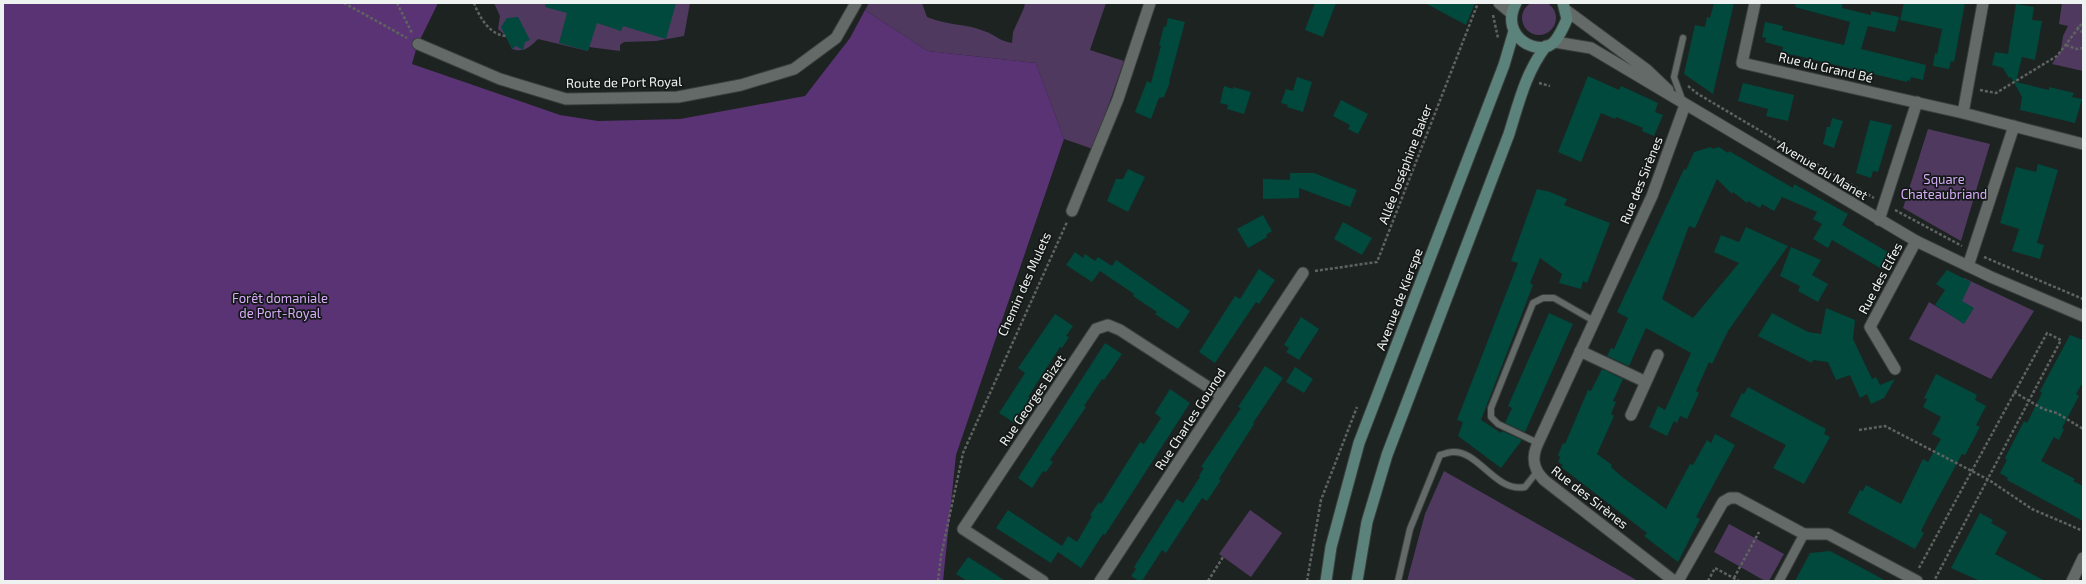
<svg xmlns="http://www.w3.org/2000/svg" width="2086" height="584" font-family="'Exo 2',sans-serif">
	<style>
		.green { fill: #4f395f }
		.forest { fill: #593373 }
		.building { fill: #01493d }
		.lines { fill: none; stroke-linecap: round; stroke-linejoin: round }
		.service-casing { stroke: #3a3f3d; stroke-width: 8 }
		.pedestrian-casing { stroke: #3a3f3d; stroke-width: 11 }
		.minor-casing { stroke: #3a3f3d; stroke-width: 13 }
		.tertiary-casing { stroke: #3a3f3d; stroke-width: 13 }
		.secondary-casing { stroke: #3a3f3d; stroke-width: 13 }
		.path { stroke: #5e6361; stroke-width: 2.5; stroke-dasharray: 3 2; stroke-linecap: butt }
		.service { stroke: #636a68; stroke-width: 6 }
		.pedestrian { stroke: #636a68; stroke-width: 9 }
		.minor { stroke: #636a68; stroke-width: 11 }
		.tertiary { stroke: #636a68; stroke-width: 11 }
		.secondary { stroke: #5c837b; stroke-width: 11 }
		.labels { text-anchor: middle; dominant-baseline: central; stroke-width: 3.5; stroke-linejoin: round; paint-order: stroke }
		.street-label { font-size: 13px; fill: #eef2f0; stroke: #141918 }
		.park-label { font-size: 13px; fill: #d7adf9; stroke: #141918 }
	</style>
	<rect width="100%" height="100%" fill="#1d2321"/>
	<!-- green -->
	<path class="green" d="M1522 18a17 17 0 1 1 34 0a17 17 0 1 1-34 0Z
		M494,3H690L684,36L656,41L624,42L620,45V51L589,47L588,51L538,39C530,47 524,53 512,49L506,36L498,29L500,16Z
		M869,3H922L927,17C948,26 965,23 984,31C996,35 999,41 1012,43L1013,32L1024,8L1025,3H1106L1090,50L1124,61L1093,149L1064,139L1036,63L928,51L865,10Z
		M2062,3H2083V71L2052,64L2061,50L2063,36L2068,26L2059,24Z
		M1928,129L1990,144L1961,241L1903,208Z
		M1964,278L2034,311L1991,379L1909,339L1929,302L1952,316Z
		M1444,471L1638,581H1407L1425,514Z
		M1250,510L1282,533L1251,577L1219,554Z
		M1729,524L1784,554L1769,581H1765L1714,552Z"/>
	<!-- forest -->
	<path class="forest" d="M3,3H438L417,46L412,64L560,115L598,121L680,119L805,96L850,38L865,10L928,51L1036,63L1064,139L956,455L943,581H3Z"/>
	<!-- building -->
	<path class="building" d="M546,3H676L666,39L623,26L621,31L597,23L588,51L559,43L567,13L545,7Z
		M1315,3H1336L1323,37L1305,30Z
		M1425,3H1475L1466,25Z
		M1714,3H1734L1713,94L1684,74L1695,25L1705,27L1707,17L1710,18Z
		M1796,3H1843L1842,8L1871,15V11L1899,17L1895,32L1868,26L1861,49L1926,65L1923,80L1911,77L1910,81L1907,80V82L1794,55L1786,54V52L1782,51L1783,47L1765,42L1766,38L1762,37L1765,22L1783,26L1782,30L1844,45L1850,22L1795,7Z
		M1904,3H1965L1954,62L1951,61L1949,69L1933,66L1935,53L1937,54L1942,29L1900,20Z
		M2016,4L2034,7L2032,20L2042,21L2035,60L2022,57L2016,82L2049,90V87L2074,93L2072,97L2082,99L2075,123L2020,110L2022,97L2011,77L2009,78L2003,68L1992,65L1995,52L2008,54Z
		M518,17L530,40L525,42L523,50L516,46L512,49L501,27L507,18Z
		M1168,18L1185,22L1169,82H1170L1164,97L1159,98L1151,119L1135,112L1147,81L1151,83L1161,46L1159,45L1164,26L1166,27Z
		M1588,76L1619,90L1621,86L1658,103L1655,112L1663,115L1654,136L1642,131L1643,128L1616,117L1615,119L1601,113L1581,162L1558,152Z
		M1297,77L1312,82L1303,112L1287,107L1288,105L1281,103L1286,89L1293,91Z
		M1743,83L1794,95L1788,121L1766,116L1768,109L1738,101Z
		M1224,86L1233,89V87L1251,92L1244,114L1227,109L1228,105L1220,103Z
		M1341,100L1368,114L1358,134L1348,129L1350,125L1333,116Z
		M1832,118L1843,121L1834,148L1823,144L1827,127H1830Z
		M1870,120L1892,125L1878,172L1873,171L1871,178L1856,173Z
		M1711,147L1712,149L1719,147L1728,153L1729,151L1793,188L1794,184L1848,214L1842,225L1891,254L1882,269L1832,240L1828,248L1813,239L1822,224L1813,219L1817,212L1782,197L1774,211L1762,204L1760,208L1748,201L1747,203L1733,192L1732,194L1717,179L1695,228L1689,226L1662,299L1693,318L1739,263L1714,252L1721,235L1739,242L1746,227L1788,246L1728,331L1712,364L1709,362L1696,391L1699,393L1687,419L1680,416L1677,423L1674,421L1667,436L1649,427L1658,406L1665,410L1691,353L1646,328L1629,366L1607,356L1611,348L1614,349L1628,318L1617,312L1684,169L1686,170L1694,152Z
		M2038,164L2058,170L2037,243L2044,245L2040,259L2012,251L2019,229L2000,223L2016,167L2036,172Z
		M1128,169L1145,177L1128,212L1107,201L1116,179H1123Z
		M1290,173H1314L1357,190L1350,207L1299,188V198L1263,199V179L1290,180Z
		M1537,189L1550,192L1567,199L1564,205L1610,223L1587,283L1583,281L1581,289L1559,283L1562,274L1540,258L1530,283L1533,285L1481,420L1501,433L1502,431L1522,440L1501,468L1458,436L1463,422L1457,420L1518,263L1511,261Z
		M1263,215L1272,231L1266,235L1267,237L1248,248L1237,229Z
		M1343,222L1372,238L1362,255L1334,239Z
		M1791,247L1821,260L1812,275L1828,284L1818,302L1798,291L1800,286L1780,276Z
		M1075,252L1083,258L1085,254L1095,261L1098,257L1112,266L1116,260L1190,311L1178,329L1155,314L1157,312L1133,296L1134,294L1100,271L1092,282L1066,265Z
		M1259,269L1275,280L1259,304L1256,302L1215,363L1199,352L1235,296L1240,299Z
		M1947,270L1971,282L1962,301L1974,308L1964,324L1935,305L1945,290L1936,284Z
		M1826,308L1855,320L1853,339L1872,379L1876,377L1880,385L1895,379L1884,398L1871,404L1867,394L1860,398L1850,375L1836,380L1828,362L1813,360L1812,363L1758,336L1772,313L1808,332L1821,334Z
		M1549,313L1573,324L1525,432L1505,423L1512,408L1508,406Z
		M1055,314L1073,326L1066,336L1069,337L1066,342L1062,348L1060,347L1028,397L1032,399L1016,424L999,413L1025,373L1018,368Z
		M1301,317L1319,329L1299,360L1286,352L1289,348L1284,345Z
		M2070,335L2083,340V382L2076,394L2079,396L2062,428L2064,429L2059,440L2054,437L2041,461L2075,479L2073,481L2083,486V521L2007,480L2008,478L2000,473L2007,460L2005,458L2024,421L2027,423L2042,393L2040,391Z
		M1105,343L1122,354L1104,380L1102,379L1084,406L1086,407L1050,460L1053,462L1046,472L1043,471L1032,488L1018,478Z
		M1265,366L1283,378L1253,423L1254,424L1219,479L1221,480L1207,501L1202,498L1166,553L1162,550L1142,581H1139L1131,576L1136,569L1134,567L1177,499L1183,503L1200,477L1199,476L1204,468L1201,467L1241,408L1238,407Z
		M1295,367L1313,379L1304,393L1286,382Z
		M1602,369L1623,379L1613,401L1616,402L1611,414L1614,416L1597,454L1612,465L1611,467L1621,476L1666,509L1690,464L1693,465L1707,440L1711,443L1715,434L1735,445L1696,517L1700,519L1678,562L1644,536L1647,533L1561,467L1563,465L1558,462L1560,457L1558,455L1563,443L1565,444L1588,390L1591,391Z
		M1936,374L1977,395L1975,400L1986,406L1976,425L1980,427L1965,455L1962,454L1929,515L1921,531L1924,533L1915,549L1848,513L1860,490L1863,491L1866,485L1901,504L1923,459L1928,462L1941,439L1932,434L1941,417L1923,407L1927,399L1924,398Z
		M1748,387L1826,429L1824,434L1830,437L1804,484L1773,468L1786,445L1730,416L1742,393L1744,394Z
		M1170,389L1190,403L1105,535L1103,534L1081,568L1058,552L1051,563L996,528L1008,510L1062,546L1068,536L1077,542L1092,516L1090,515L1099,502L1101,504L1140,442L1144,444L1161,418L1155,413Z
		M1980,513L1993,520L1991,523L2007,532L1995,554L2045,581H1980L1951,568Z
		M1830,551L1866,570L1886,581H1795L1810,553Z
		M968,557L992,572L1005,581H967L956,574Z"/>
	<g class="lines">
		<!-- service casing -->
		<g class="service-casing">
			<path id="service" d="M1683,102L1674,77L1683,38
				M1538,443L1498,424L1491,417V408L1533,303L1543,298H1554L1594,321
				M1398,581L1410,529L1440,455C1444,454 1449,452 1452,452C1479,450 1495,493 1525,487L1536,473"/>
		</g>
		<!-- pedestrian casing -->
		<g class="pedestrian-casing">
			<path id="pedestrian" d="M1779,581L1804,534"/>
		</g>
		<!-- minor casing -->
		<g class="minor-casing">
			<path id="minor" d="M1499,3L1511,13
				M1755,3L1742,63L1963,113L2083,144
				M418,44L500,79L566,99L678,97L741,85L794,69L836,38L856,3
				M1963,113L1983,3
				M1072,211L1118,99L1150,3
				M1879,220L1917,102
				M1968,266L2014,126
				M1580,351L1646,382L1631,415
				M1895,369L1870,327L1916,241
				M1646,382L1658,355
				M1043,581L963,529L1096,329L1108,325L1120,330L1222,396
				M1100,581L1303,273
				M1674,581L1544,480C1533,469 1531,458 1538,443L1652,196L1685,105
				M1678,581L1723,502L1730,498H1737L1804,534H1828L1917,581
				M2072,581L2083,558"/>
		</g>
		<!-- tertiary casing -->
		<g class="tertiary-casing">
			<path id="tertiary" d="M1567,11L1647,70L1668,90
				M1555,42L1591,48L1916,241L1991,277L2083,316"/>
		</g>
		<!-- secondary casing -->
		<g class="secondary-casing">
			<path id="secondary" d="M1516,3C1498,37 1540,59 1555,41C1560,35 1564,26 1567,19L1563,3
				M1326,581L1331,547L1359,443L1504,65L1514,31
				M1357,581L1367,522L1387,455L1509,134C1519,102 1526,72 1546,46"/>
		</g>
		<!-- path -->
		<path class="path" d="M344,3L407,38
			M397,3L412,33
			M474,3C479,16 489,35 506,36
			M1493,15L1498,38
			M2077,27L2083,33
			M2066,45L2077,49L2083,48
			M1539,83L1550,86
			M1688,86L1698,94L1874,198
			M1980,90L1996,93L2057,56L2083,22
			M1895,210L1962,246
			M1984,257L2083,299
			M1315,271L1377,262L1478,3
			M2014,392L2043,409L2057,413L2083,429
			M1859,430L1885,426L1989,480L2032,509L2083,531
			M1919,568L2047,333L2061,340L1934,581
			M1734,578L1759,532
			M938,581L941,556L963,453L1067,222
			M1208,581L1223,557
			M1307,581L1321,500L1357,407
			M1708,581L1715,568L1739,581"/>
		<!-- service -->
		<use href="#service" class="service"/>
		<!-- pedestrian -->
		<use href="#pedestrian" class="pedestrian"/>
		<!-- minor -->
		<use href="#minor" class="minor"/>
		<!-- tertiary -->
		<use href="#tertiary" class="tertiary"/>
		<!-- secondary -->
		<use href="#secondary" class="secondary"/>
	</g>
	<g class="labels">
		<!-- street labels -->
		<g class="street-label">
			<text transform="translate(1826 67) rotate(13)">Rue du Grand Bé</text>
			<text transform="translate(624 82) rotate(-1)">Route de Port Royal</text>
			<text transform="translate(1405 164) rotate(-69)">Allée Joséphine Baker</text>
			<text transform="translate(1823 170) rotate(31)">Avenue du Manet</text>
			<text transform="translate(1641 180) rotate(-68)">Rue des Sirènes</text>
			<text transform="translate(1880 278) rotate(-62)">Rue des Elfes</text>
			<text transform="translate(1024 284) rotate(-66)">Chemin des Mulets</text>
			<text transform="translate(1399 299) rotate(-69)">Avenue de Kierspe</text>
			<text transform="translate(1032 400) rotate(-56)">Rue Georges Bizet</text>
			<text transform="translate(1190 419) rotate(-57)">Rue Charles Gounod</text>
			<text transform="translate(1590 497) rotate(38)">Rue des Sirènes</text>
		</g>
		<!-- park labels -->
		<g class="park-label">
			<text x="1944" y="179">Square<tspan x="1944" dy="15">Chateaubriand</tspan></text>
			<text x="280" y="298">Forêt domaniale<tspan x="280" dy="15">de Port-Royal</tspan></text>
		</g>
	</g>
	<!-- border -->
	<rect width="2086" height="584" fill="none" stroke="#eef2f0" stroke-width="8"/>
</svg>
